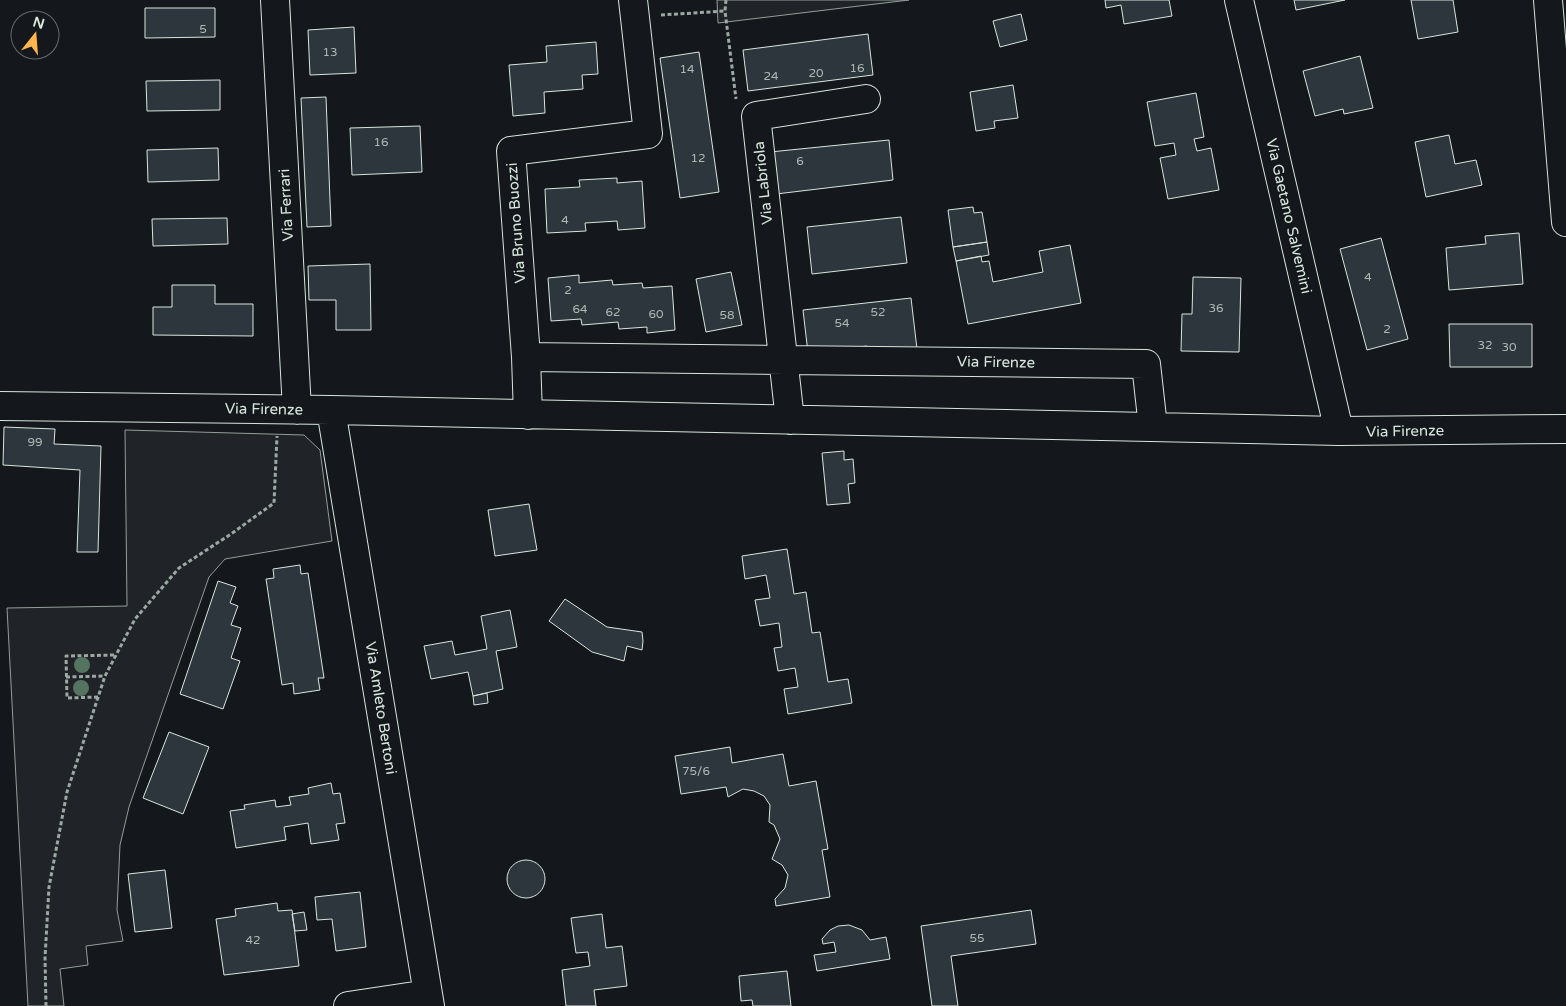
<svg xmlns="http://www.w3.org/2000/svg" width="1566" height="1006" font-family="'Varela Round',sans-serif">
	<style>
		.green { fill: #202428; stroke: #939e99 }
		.building { fill: #2c363c; stroke: #d8e6dc }
		.lines { fill: none; stroke-linecap: round; stroke-linejoin: round }
		.minor-casing { stroke: #d8e6dc; stroke-width: 30 }
		.path { stroke: #9da8a2; stroke-width: 3; stroke-dasharray: 4 2.5; stroke-linecap: butt }
		.minor { stroke: #14181c; stroke-width: 28 }
		.tree { fill: #55745f }
		.labels { text-anchor: middle; dominant-baseline: central; stroke-width: 4; stroke-linejoin: round; paint-order: stroke }
		.number-label { font-size: 12px; fill: #adbab4 }
		.street-label { font-size: 15px; fill: #d8e6dc; stroke: #14181c }
	</style>
	<rect width="100%" height="100%" fill="#14181c"/>
	<!-- green -->
	<path class="green" d="M717,0H909L718,23Z
		M125,430L304,435L320,450L332,541L225,559L209,577L129,807L120,845L117,910L123,941L86,946L88,965L60,969L64,1006H28L7,608L127,606Z"/>
	<!-- building -->
	<path class="building" d="M1105,0H1169L1172,16L1124,24L1121,5L1106,8Z
		M1294,0H1345L1296,10Z
		M1411,0H1453L1458,32L1418,39Z
		M145,8H215V37L145,38Z
		M1021,14L1027,40L1000,47L993,21Z
		M354,27L356,73L310,75L308,30Z
		M868,34L873,75L748,91L743,50Z
		M596,42L598,74L582,75L583,89L544,92L545,113L513,116L509,65L547,62L546,46Z
		M699,52L719,192L680,198L660,58Z
		M1360,56L1373,108L1344,114L1343,109L1315,116L1303,71Z
		M220,80V110L147,111L146,81Z
		M1013,85L1018,118L994,121L995,128L976,131L970,92Z
		M1196,93L1204,137L1194,139L1197,151L1211,148L1219,190L1168,199L1160,158L1176,155L1174,143L1155,146L1147,102Z
		M326,97L331,226L307,227L301,98Z
		M420,126L422,172L352,175L350,128Z
		M1449,135L1455,164L1476,160L1482,185L1426,197L1415,142Z
		M889,140L893,180L776,194L770,152Z
		M218,148L219,180L148,182L147,150Z
		M617,178V183L642,181L645,228L618,230L617,221L585,223L586,231L547,233L545,189L580,187L579,180Z
		M973,207L974,213L982,212L987,242L953,247L948,210Z
		M901,217L907,263L812,274L807,227Z
		M227,218L228,244L153,246L152,219Z
		M1519,233L1523,284L1449,290L1446,248L1486,244L1485,236Z
		M1381,238L1408,339L1367,350L1340,249Z
		M987,242L989,255L956,261L953,247Z
		M1070,245L1081,303L968,324L956,261L981,256L982,262L989,261L993,282L1043,272L1039,251Z
		M370,264L371,330H336V300H309L308,266Z
		M731,272L742,325L706,332L696,279Z
		M579,275V283L612,280L613,285L642,283L643,288L672,286L675,330L647,333V327L619,329L618,322L582,325L581,319L551,321L548,278Z
		M1193,277L1241,278L1239,352L1181,351L1182,314H1192Z
		M172,285H215V304H253V336L153,335V307H172Z
		M911,298L917,349L868,355L867,346L808,353L803,310Z
		M1449,324H1532V367H1450Z
		M4,427L55,429L54,444L101,446L98,552H77L80,470L3,465Z
		M844,451V460L853,459L855,483L848,484L850,503L827,505L822,453Z
		M529,504L537,550L495,556L488,510Z
		M787,549L794,594L806,592L812,633L820,632L828,682L848,679L852,703L788,714L784,689L798,687L795,668L778,671L774,648L782,647L779,623L760,626L755,600L770,598L766,575L745,579L742,556Z
		M300,565L301,574L308,573L324,678H318L320,690L294,694L293,683L282,685L266,579L274,578L273,569Z
		M218,581L236,587L230,603L238,606L231,625L241,628L231,658L240,661L223,709L180,694Z
		M565,599L607,627L642,632L643,641L642,650L627,646L624,661L592,652L549,621Z
		M510,610L517,647L496,651L503,689L473,696L468,672L431,679L424,646L452,641L455,655L487,649L481,616Z
		M487,693L488,703L474,705L473,696Z
		M169,732L209,747L183,814L143,798Z
		M730,747L732,763L783,754L789,786L816,781L828,849L822,850L830,897L776,906L775,899L785,888L788,875L782,865L772,859L780,839L774,825L769,822L770,805L764,796L754,791L743,789L728,797L726,787L681,794L675,756Z
		M331,783L333,794L340,793L345,823L336,824L339,840L311,844L308,823L284,827L286,840L236,848L230,811L245,809L244,805L275,800L276,807L291,805L289,797L309,794L308,788Z
		M507 879a19 19 0 1 1 38 0a19 19 0 1 1-38 0Z
		M165,870L172,928L135,932L128,874Z
		M360,892L366,947L336,951L332,919L317,920L315,897Z
		M277,903L278,911L292,910L299,966L224,975L216,919L236,916L235,909Z
		M1031,910L1036,944L951,956L958,1006H932L921,926Z
		M304,912L307,930L295,931L292,914Z
		M602,914L606,948L622,946L627,986L594,990L596,1006H566L562,970L590,966L588,952L576,953L571,918Z
		M849,925L862,930L870,940L886,937L890,959L817,971L814,955L836,952L834,942L823,944L822,939L830,930L838,926Z
		M787,971L791,1006H753L752,1000L741,1001L739,976Z"/>
	<g class="lines">
		<!-- minor casing -->
		<g class="minor-casing">
			<path id="minor" d="M275,0L297,410
				M1239,0L1339,431
				M1548,0L1566,222
				M526,357L1146,364L1153,427
				M0,406L331,410L1339,431L1566,429
				M331,410L430,1006
				M528,415L526,357L511,151L648,134L633,0
				M790,420L756,116L866,99
				M348,1006L428,994"/>
		</g>
		<!-- path -->
		<path class="path" d="M726,0L725,11L736,99
			M661,15L725,11
			M66,677L105,676
			M98,697L67,698L66,656L116,655
			M46,1006L45,958L49,887L67,792L105,676L135,619L179,568L231,534L274,503L277,436"/>
		<!-- minor -->
		<use href="#minor" class="minor"/>
	</g>
	<!-- trees -->
	<g class="tree">
		<circle cx="82" cy="665" r="8"/>
		<circle cx="81" cy="688" r="8"/>
	</g>
	<g class="labels">
		<!-- number labels -->
		<g class="number-label">
			<text x="203" y="29">5</text>
			<text x="330" y="52">13</text>
			<text x="857" y="68">16</text>
			<text x="687" y="69">14</text>
			<text x="816" y="73">20</text>
			<text x="771" y="76">24</text>
			<text x="381" y="142">16</text>
			<text x="698" y="158">12</text>
			<text x="800" y="161">6</text>
			<text x="565" y="220">4</text>
			<text x="1368" y="277">4</text>
			<text x="568" y="290">2</text>
			<text x="1216" y="308">36</text>
			<text x="580" y="309">64</text>
			<text x="613" y="312">62</text>
			<text x="878" y="312">52</text>
			<text x="656" y="314">60</text>
			<text x="727" y="315">58</text>
			<text x="842" y="323">54</text>
			<text x="1387" y="329">2</text>
			<text x="1485" y="345">32</text>
			<text x="1509" y="347">30</text>
			<text x="35" y="442">99</text>
			<text x="696" y="771">75/6</text>
			<text x="977" y="938">55</text>
			<text x="253" y="940">42</text>
		</g>
		<!-- street labels -->
		<g class="street-label">
			<text transform="translate(763 183) rotate(-96)">Via Labriola</text>
			<text transform="translate(286 205) rotate(-93)">Via Ferrari</text>
			<text transform="translate(1289 216) rotate(77)">Via Gaetano Salvemini</text>
			<text transform="translate(516 223) rotate(-94)">Via Bruno Buozzi</text>
			<text transform="translate(996 362) rotate(1)">Via Firenze</text>
			<text transform="translate(264 409) rotate(1)">Via Firenze</text>
			<text transform="translate(1405 431) rotate(-1)">Via Firenze</text>
			<text transform="translate(381 708) rotate(81)">Via Amleto Bertoni</text>
		</g>
	</g>
	<!-- north arrow -->
	<g transform="translate(35 35) rotate(17)"><circle r="24" fill="#14181c" stroke="#626a69"/>
	<path d="M0-4L9 19L0 12L-9 19Z" fill="#ffb74d"/>
	<text y="-8" font-size="14" font-weight="bold" text-anchor="middle" fill="#d8e6dc">N</text>
	</g>
</svg>
